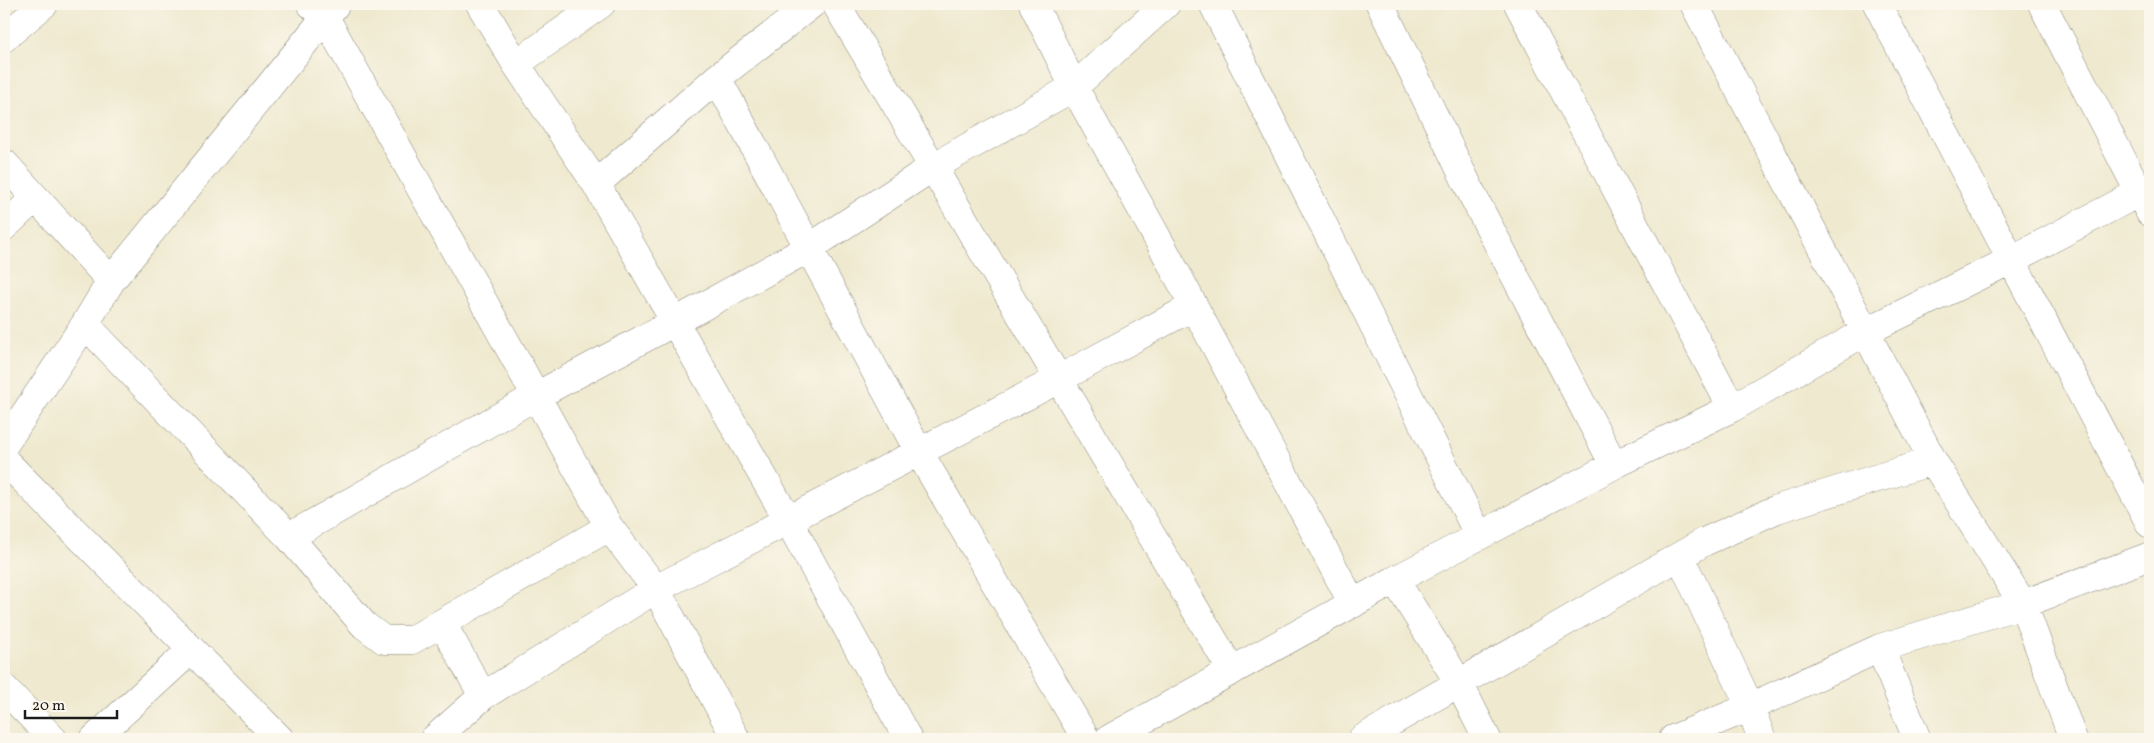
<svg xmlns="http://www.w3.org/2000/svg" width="2154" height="743" font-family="Vollkorn,serif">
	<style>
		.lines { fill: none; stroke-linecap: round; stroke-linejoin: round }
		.minor-casing { stroke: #868276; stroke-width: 29 }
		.minor { stroke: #fff; stroke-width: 28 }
	</style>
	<rect width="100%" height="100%" fill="#fbf7ec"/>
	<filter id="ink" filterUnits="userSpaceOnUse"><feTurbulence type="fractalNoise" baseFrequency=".02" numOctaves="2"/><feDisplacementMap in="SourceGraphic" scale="10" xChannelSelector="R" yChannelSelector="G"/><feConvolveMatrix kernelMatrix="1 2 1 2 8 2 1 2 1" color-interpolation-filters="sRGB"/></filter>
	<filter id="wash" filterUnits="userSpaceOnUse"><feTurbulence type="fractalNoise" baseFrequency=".0096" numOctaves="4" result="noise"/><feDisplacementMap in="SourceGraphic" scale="20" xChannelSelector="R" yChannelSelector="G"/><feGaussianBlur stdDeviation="1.12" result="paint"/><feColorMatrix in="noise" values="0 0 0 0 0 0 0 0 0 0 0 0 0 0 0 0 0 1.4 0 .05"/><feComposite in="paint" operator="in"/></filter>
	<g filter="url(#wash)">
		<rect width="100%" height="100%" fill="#efe9cf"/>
	</g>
	<g filter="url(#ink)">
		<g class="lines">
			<!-- minor casing -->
			<g class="minor-casing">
				<path id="minor" d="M311,4L325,17L609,527L656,589L736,739
					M480,4L516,64L596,184L788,520L908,739
					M812,4L717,78L919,452L1086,739
					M836,4L1232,671
					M1033,4L1074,87L1164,250L1353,604
					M1380,4L1475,200L1614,465
					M1518,4L1732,408
					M1694,4L1933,461L2023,604L2073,739
					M1877,4L2150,524
					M2042,4L2150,213
					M4,38L44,4
					M516,64L601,4
					M4,163L111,281
					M596,184L717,78
					M4,227L35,198
					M85,324L289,537L364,625L384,640H412L609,527
					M4,445L85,324L111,281L336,4
					M4,460L280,739
					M1479,536L1614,465L1732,408L1865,332L2011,260L2150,187
					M289,537L536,396L675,322L809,248L933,167L1074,87L1166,4
					M1680,556L1750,707L1762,739
					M1395,580L1459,683L1487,739
					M442,623L483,696
					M1880,648L2023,604L2150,556
					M4,688L53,739
					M94,739L191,650
					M434,739L483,696L656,589L1059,379L1194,306
					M1109,739L1395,580L1479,536L1213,4
					M1362,739L1704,542L1777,509L1933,461
					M1673,739L1750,707L1880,648L1917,739"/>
			</g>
			<!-- minor -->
			<use href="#minor" class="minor"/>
		</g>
	</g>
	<!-- margin -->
	<rect width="2154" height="743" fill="none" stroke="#fbf7ec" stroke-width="20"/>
	<!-- scale -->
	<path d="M25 710v8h92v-8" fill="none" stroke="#1c1c1c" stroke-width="2.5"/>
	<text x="32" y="710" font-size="15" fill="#1c1c1c" stroke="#fbf7ec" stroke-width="4" paint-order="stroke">20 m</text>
</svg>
